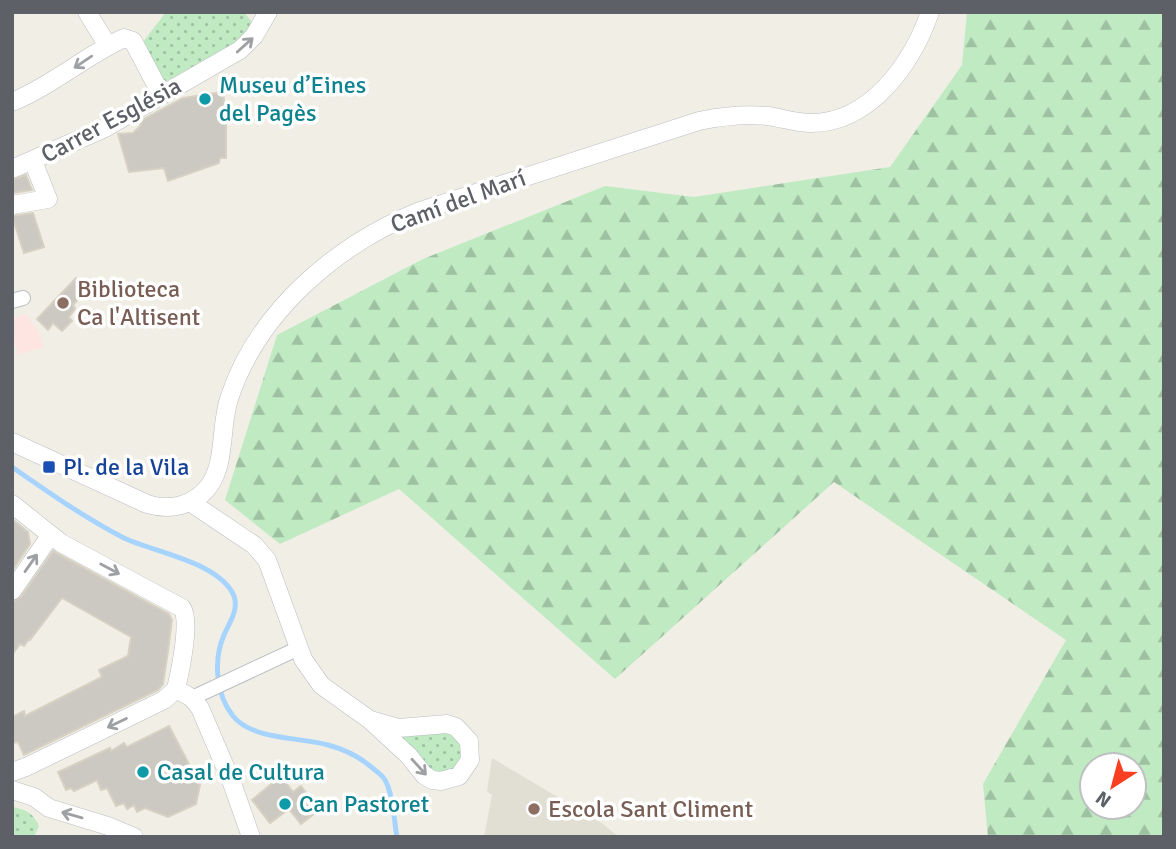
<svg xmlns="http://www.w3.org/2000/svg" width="1176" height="849" font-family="Signika,sans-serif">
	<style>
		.education { fill: #e1ded4 }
		.medical { fill: #fee5e1 }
		.green { fill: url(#green-dots) }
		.forest { fill: url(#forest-firs); fill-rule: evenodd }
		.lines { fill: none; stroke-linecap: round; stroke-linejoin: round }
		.stream { stroke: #a7d4ff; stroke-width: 5 }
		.building { fill: #ccc9c2; stroke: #d6d1c3; stroke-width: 2 }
		.pedestrian-casing { stroke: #babdc2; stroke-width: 16 }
		.minor-casing { stroke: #babdc2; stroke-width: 19 }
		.pedestrian { stroke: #fff; stroke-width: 14 }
		.minor { stroke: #fff; stroke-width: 18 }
		.oneway { stroke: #9ea0a4 }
		.culture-dot { fill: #0f9aa8; stroke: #fff; stroke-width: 2.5 }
		.education-dot { fill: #8d6e63; stroke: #fff; stroke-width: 2.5 }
		.transit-dot { fill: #1a4fb4; stroke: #fff; stroke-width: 2.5 }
		.labels { text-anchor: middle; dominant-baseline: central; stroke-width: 7; stroke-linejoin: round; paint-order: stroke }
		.culture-label { font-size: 24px; fill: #0d838f; stroke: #fff; text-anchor: start }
		.street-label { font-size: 24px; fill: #5d6167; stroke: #fff }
		.education-label { font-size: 24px; fill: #785e54; stroke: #fff; text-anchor: start }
		.transit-label { font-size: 24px; fill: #164399; stroke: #fff; text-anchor: start }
	</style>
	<defs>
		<pattern id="green-dots" width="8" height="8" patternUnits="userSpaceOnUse" patternTransform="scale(1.75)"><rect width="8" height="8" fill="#bfeac2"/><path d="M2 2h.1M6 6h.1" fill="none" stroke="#9ec1a1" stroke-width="1.8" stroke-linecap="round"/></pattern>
		<pattern id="forest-firs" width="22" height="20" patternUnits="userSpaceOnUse" patternTransform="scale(1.75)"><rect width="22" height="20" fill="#bfeac2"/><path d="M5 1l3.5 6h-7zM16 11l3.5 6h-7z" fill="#9ec1a1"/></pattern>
	</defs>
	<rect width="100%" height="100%" fill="#f1efe5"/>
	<!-- education -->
	<path class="education" d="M492,758L603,824L619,837H484L492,795L487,791Z"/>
	<!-- medical -->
	<path class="medical" d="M26,314L38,331L44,347L18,355L12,336V319Z"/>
	<!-- green -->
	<path class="green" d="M166,12H244L252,22L243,38L165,82L160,81L143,42Z
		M446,729L466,750L457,770L435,774L394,737Z
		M12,807C27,810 32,812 39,826L34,837H12Z"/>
	<!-- forest -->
	<path class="forest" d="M967,12H1164V837H988L983,784L1066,640L834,482L615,679L399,489L280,544L225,500L277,335L423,259L605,186L694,197L890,167L962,65ZM1092,765H1134V807H1092Z"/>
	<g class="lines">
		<!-- stream -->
		<path class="stream" d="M12,467C48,492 85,518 124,538C153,552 220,562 234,596C239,610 229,623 224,635C213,660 216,695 233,716C252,740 300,737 328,745C343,749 357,755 370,766C374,770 382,774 385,780C393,793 394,821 397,837"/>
	</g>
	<!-- building -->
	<path class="building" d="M223,92L226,118V158H220L219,163L168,181L164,168L129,172L118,134L133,133L140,126V121L183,98Z
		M26,175L32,190L12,193V180Z
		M33,213L44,247L24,253L12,216Z
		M76,278L87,289L73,305L75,309L69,317L72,321L62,331L53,323L48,330L37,319Z
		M12,519L28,532L30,544L12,571Z
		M53,551L169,614L172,620L168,651L163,684L158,690L24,755L18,742L12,743V717L24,711L25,716L102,677L99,670L128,656L131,637L62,598L30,640L29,639L24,646L20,644L12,655V602L21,597Z
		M169,726L200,785L196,804L168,817L145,808L137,812L134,805L127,809L124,803L116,806L107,788L101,790L97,780L74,791L71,788L66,790L58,772L110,748L111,751L124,743L127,747Z
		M281,776L293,792L301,786L319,810L301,824L289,809L270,823L252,800Z"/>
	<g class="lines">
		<!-- pedestrian casing -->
		<g class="pedestrian-casing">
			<path id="pedestrian" d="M12,301L23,298
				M192,698L299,648"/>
		</g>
		<!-- minor casing -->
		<g class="minor-casing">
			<path id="minor" d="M87,12L108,46
				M12,102C53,85 85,56 124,38L133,41L161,94
				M12,169L105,128L240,50L254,36L268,12
				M12,205L48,199L33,161
				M12,442L147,504C170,511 194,506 209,486C226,463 220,426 229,399C257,312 337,244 420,211L699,121C723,116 744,114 768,116C782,118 796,123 811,123C870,123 912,64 930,12
				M190,502L254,545L267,560L303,659L321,685L370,720L409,756L424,775L432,780L441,781L459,776L470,760L469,741L456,727L447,724L398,728L370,720
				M12,504L61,543L182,608C191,621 180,673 176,689
				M12,591L50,536
				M176,689L192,698L200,708L232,783L251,837
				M12,772L26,767L164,700L176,689
				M12,790L34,797L49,808L108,826L134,837"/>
		</g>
		<!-- pedestrian -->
		<use href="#pedestrian" class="pedestrian"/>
		<!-- minor -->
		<use href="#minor" class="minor"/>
	</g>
	<!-- one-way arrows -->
	<defs><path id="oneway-shaft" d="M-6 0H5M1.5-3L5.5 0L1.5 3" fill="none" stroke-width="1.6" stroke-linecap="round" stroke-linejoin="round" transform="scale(1.75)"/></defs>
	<g class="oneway">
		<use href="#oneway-shaft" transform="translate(245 45) rotate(-42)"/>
		<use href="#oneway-shaft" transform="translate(83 62) rotate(146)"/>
		<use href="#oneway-shaft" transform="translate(31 563) rotate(-55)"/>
		<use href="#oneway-shaft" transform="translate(110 569) rotate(28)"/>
		<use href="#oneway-shaft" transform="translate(117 723) rotate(154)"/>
		<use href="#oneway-shaft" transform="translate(419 767) rotate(48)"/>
		<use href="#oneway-shaft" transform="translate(72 815) rotate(-164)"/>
	</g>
	<!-- markers -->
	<g class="culture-dot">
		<circle cx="205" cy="99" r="7"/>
		<circle cx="143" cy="772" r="7"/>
		<circle cx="285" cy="804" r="7"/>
	</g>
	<g class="education-dot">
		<circle cx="63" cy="303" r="7"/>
		<circle cx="534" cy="809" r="7"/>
	</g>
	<rect class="transit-dot" x="42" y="460" width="14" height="14" rx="3.5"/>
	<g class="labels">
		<!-- culture labels -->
		<g class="culture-label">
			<text x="219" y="85">Museu d’Eines<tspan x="219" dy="28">del Pagès</tspan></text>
			<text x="157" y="772">Casal de Cultura</text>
			<text x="299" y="804">Can Pastoret</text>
		</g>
		<!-- street labels -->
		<g class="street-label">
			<text transform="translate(111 120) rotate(-28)">Carrer Església</text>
			<text transform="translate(458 201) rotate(-20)">Camí del Marí</text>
		</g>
		<!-- education labels -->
		<g class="education-label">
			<text x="77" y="289">Biblioteca<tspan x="77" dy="28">Ca l'Altisent</tspan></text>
			<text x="548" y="809">Escola Sant Climent</text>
		</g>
		<!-- transit labels -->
		<g class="transit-label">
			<text x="63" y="467">Pl. de la Vila</text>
		</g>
	</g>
	<!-- border -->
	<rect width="1176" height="849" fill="none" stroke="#5d6167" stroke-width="28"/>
	<!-- north arrow -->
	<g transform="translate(1113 786) rotate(216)"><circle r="33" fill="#ffffff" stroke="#bec0c2" stroke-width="2"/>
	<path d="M0-5L12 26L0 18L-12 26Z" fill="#f93e22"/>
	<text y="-10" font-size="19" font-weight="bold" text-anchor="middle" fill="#5d6167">N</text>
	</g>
</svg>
